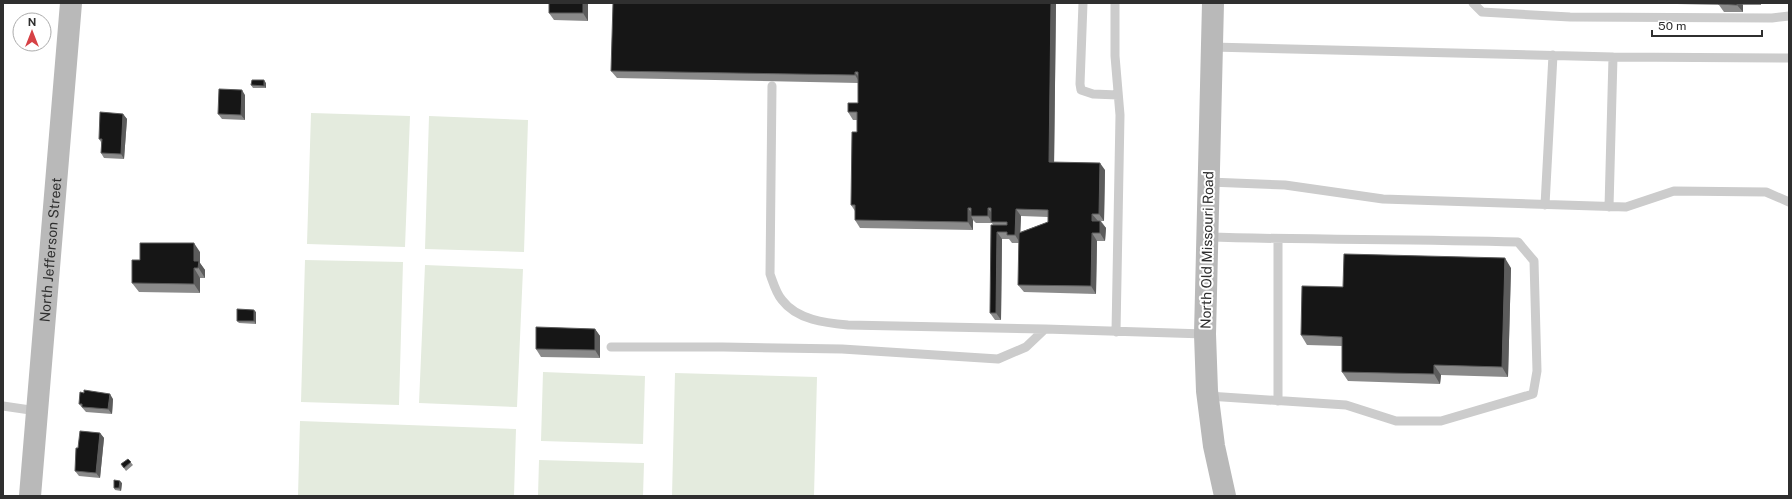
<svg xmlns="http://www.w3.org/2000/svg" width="1792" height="499" font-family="'Public Sans',sans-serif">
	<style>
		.green { fill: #e4ebde }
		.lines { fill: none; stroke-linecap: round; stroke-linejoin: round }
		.lane { stroke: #ccc; stroke-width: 9 }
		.secondary { stroke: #b9b9b9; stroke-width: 22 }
		.wall { fill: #8a8a8a; fill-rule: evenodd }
		.shaded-wall { fill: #5c5c5c }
		.building { fill: #161616; stroke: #5c5c5c }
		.labels { text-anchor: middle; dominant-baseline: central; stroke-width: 4; stroke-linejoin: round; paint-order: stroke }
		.street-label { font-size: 14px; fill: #2f2f2f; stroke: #fff }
	</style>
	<rect width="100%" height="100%" fill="#fff"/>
	<!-- green -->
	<path class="green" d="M311,113L410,116L405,247L307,244Z
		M429,116L528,120L524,252L425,249Z
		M305,260L403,262L399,405L301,402Z
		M425,265L523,269L517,407L419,403Z
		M543,372L645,376L643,444L541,441Z
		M675,373L817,377L814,496H672Z
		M300,421L516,429L514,496H298Z
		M539,460L644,463L643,496H538Z"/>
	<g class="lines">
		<!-- lane -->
		<path class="lane" d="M1083,3L1080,84L1081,90L1093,94L1118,95
			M1115,3V56L1120,115L1116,332
			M1473,3L1482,12L1570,17L1772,18L1789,16
			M1212,47L1613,57L1789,58
			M772,86L770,274C773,282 776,293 782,300C797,320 826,323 848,325L1045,329
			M1209,182L1285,185L1383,199L1626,207L1674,191L1766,192L1789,202
			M1545,205L1553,55
			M1609,207L1613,57
			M1207,237C1311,240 1414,239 1518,242L1534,261L1537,371L1533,394L1441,421H1396L1346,405L1208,396
			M611,347H723L842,349L998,359L1026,347L1045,329L1205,334
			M1278,401V239
			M3,406L37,411"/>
		<!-- secondary -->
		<g class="secondary">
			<path d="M1213,3L1205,334L1207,391L1214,446L1225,496"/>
			<path id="s1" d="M30,496L71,3"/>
		</g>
	</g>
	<!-- wall -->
	<path class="wall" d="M549,3H588V21L554,20L549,13Z
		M1056,3L1054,162L1105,170L1104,221H1101L1106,228L1105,241H1097L1096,294L1024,292L1018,285L1019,243H1012L1009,239H1002L1001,320H995L990,313L993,225L992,223H976L973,220V230L860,228L855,220V211L851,205L857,132V120H853L848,112L858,103V83L617,78L611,71ZM1021,216L1048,217V222L1020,232Z
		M1635,3H1761V5H1743V12H1724L1719,5Z
		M266,83V88H253L251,85Z
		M245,95V120L222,119L218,114Z
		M123,114L127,119L124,159L104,158L101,153V142L99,139Z
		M200,252V263L205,270V278H200V293L139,292L132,283L140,260Z
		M1511,268L1508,377L1441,375L1440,384L1348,381L1342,372V346L1307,345L1301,335L1343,287Z
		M256,312V324L239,323L237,321Z
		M595,329L600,336V358L541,357L536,349Z
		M113,399L112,414L86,412L79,404Z
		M100,433L104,438L100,478L79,476L75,471L78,448Z
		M128,459L133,465L126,471L121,464Z
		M122,483L121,491L115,490L114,488Z"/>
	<!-- shaded-wall -->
	<path class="shaded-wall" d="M583,3H588V21L583,13Z
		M1051,3H1056L1054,169L1049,162Z
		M1737,3H1742L1743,5V12L1737,5Z
		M855,72L860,79V83L855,75Z
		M264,80L266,83V88L264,86Z
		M242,90L245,95V120L241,115Z
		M123,114L127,119L124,159L121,154Z
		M1100,163L1105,170L1104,221L1099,214Z
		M968,208L973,215L971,216L973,220V230L968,222Z
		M988,208L993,215L992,222L988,216Z
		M1016,209L1021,216L1020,243L1015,235Z
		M1092,214L1098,221H1092Z
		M1100,221L1106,228L1105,241L1100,233Z
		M997,232L1002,239L1001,320L996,313Z
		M1092,233L1097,241L1096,294L1091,286Z
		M194,243L200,252V263L205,270V278L194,261Z
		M1505,258L1511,268L1508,377L1502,367Z
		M194,268L200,278V293L194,284Z
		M254,310L256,312V324L254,321Z
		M595,329L600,336V358L595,350Z
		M1434,365L1441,375L1440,384L1434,374Z
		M110,394L113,399L112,414L108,409Z
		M100,433L104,438L100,478L96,473Z
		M120,481L122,483L121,491L119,488Z"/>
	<!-- building -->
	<path class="building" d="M549,3H583V13H549Z
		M613,3H1051L1049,162L1100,163L1099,214H1092V221H1100V233H1092L1091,286L1018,285L1019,233L1048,222V210L1016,209L1015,235H1007V232H997L996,313H990L991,225H1007V222H991V208H988V216H971V208H968V222L855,220V205H851L852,132H857V112H848V103H858V72H855V75L611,71Z
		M1718,3H1737V5L1718,4Z
		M252,80H264V86L251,85Z
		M219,89L242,90L241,115L218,114Z
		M100,112L123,114L121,154L101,153L102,139H99Z
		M140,243H194V261H199L198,268H194V284L132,283V260H140Z
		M1344,254L1505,258L1502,367L1434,365V374L1342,372V337L1301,335L1302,286L1343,287Z
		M237,309L254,310V321H237Z
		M536,327L595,329V350L536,349Z
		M84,390L110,394L108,409L82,407V404H79L80,392L84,393Z
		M80,431L100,433L96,473L75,471L76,448H78Z
		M128,459L131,462L124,468L121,464Z
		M114,480L120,481L119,488H114Z"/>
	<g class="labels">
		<!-- street labels -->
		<g class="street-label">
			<text stroke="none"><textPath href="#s1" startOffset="247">North Jefferson Street</textPath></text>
			<text transform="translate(1207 250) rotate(-89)">North Old Missouri Road</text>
		</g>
	</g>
	<!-- border -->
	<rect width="1792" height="499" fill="none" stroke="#2f2f2f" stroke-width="8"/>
	<!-- north arrow -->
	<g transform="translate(32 32)"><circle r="19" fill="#ffffff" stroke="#acacac"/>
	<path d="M0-3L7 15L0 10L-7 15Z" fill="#d64145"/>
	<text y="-6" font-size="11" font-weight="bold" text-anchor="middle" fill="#2f2f2f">N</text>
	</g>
	<!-- scale -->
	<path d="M1652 30v6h110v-6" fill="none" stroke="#2f2f2f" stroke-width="2"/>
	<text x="1658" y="30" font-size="12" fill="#2f2f2f" stroke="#ffffff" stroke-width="3" paint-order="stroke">50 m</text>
</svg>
